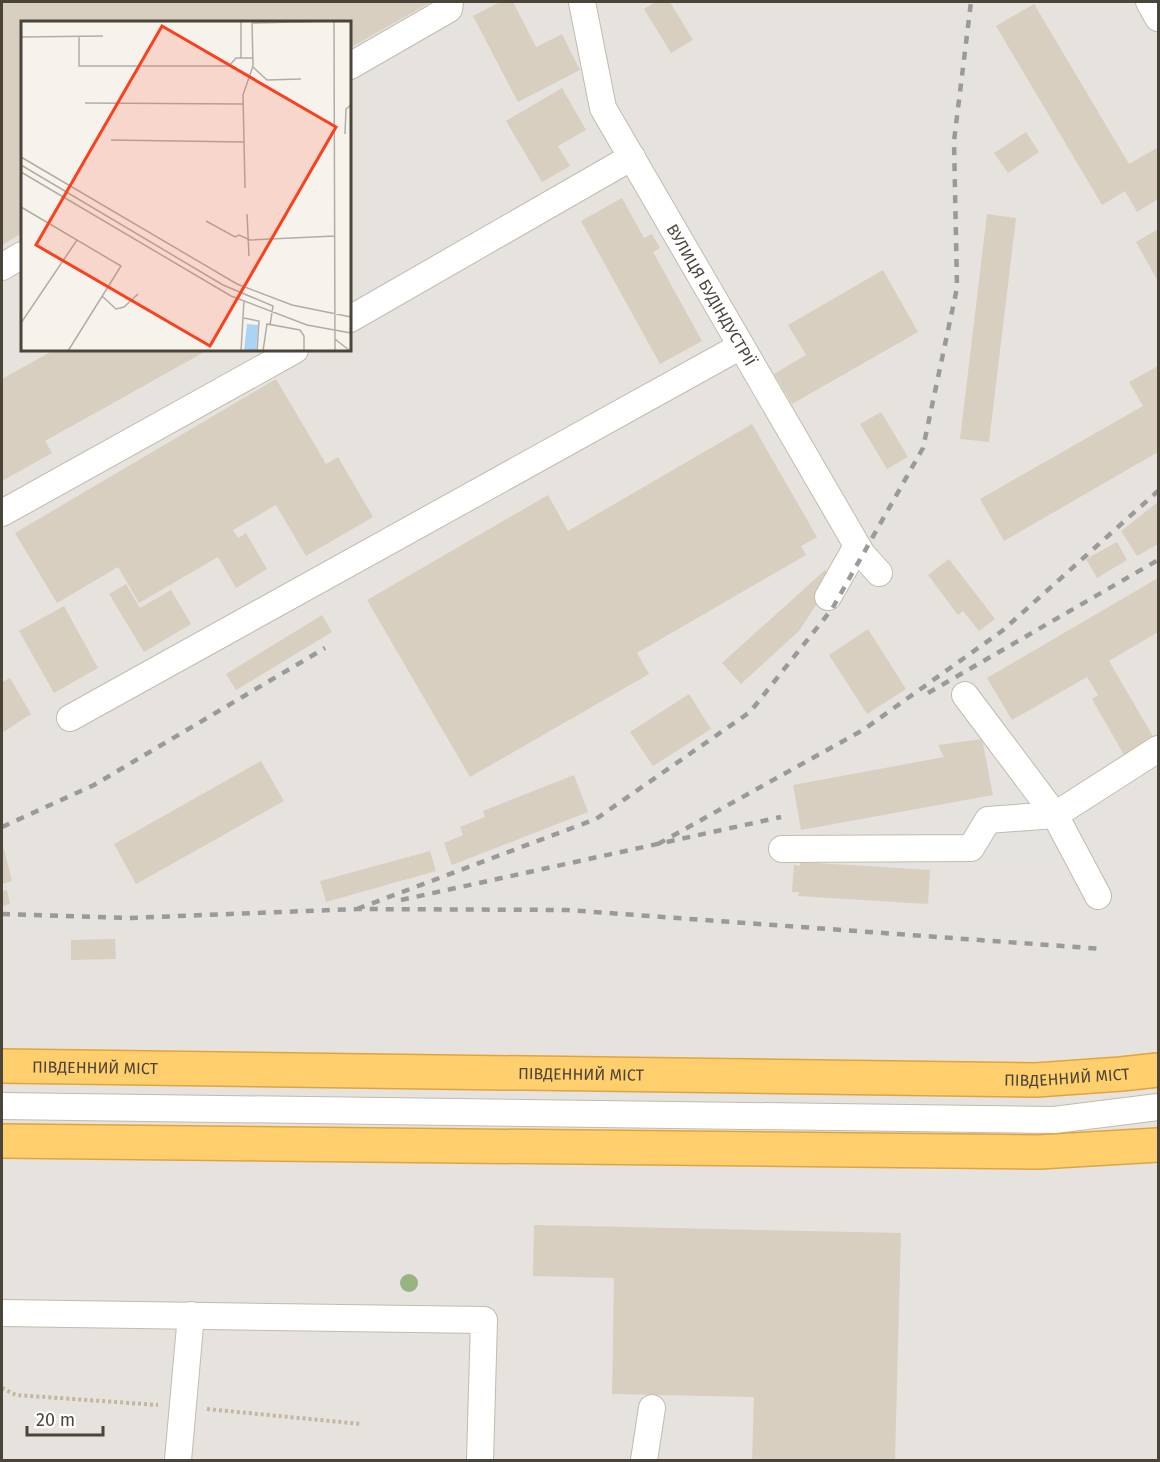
<svg xmlns="http://www.w3.org/2000/svg" width="1160" height="1462" font-family="'Fira Sans',sans-serif">
	<style>
		.industrial { fill: #e6e2dd; fill-rule: evenodd }
		.parking { fill: #e5e3e0 }
		.building { fill: #d8cfc1 }
		.lines { fill: none; stroke-linecap: round; stroke-linejoin: round }
		.minor-casing { stroke: #c2bbae; stroke-width: 28 }
		.highway-casing { stroke: #e0a43c; stroke-width: 36 }
		.path { stroke: #c4b79f; stroke-width: 4; stroke-dasharray: 3 3; stroke-linecap: butt }
		.minor { stroke: #fff; stroke-width: 26 }
		.highway { stroke: #ffcf6e; stroke-width: 33 }
		.rail { stroke: #9a9a9a; stroke-width: 4.5; stroke-dasharray: 8 8; stroke-linecap: butt }
		.tree { fill: #97b381 }
		.labels { text-anchor: middle; dominant-baseline: central; stroke-width: 4.5; stroke-linejoin: round; paint-order: stroke }
		.street-label { font-size: 16px; fill: #4b4439; stroke: #fff }
		.inset-road { fill: none; stroke: #b2ada4; stroke-width: 1.5 }
		.view { fill: #fc3f1d; fill-opacity: 0.15; stroke: #fc3f1d; stroke-width: 3 }
		.inset-edge { fill: none; stroke: #4b4439; stroke-width: 3 }
	</style>
	<rect width="100%" height="100%" fill="#f6f3ec"/>
	<!-- industrial -->
	<path class="industrial" d="M2,2H1158V1460H2ZM22,22H350V350H22Z"/>
	<!-- parking -->
	<path class="parking" d="M1066,798L1068,850L965,854L963,802Z"/>
	<!-- building -->
	<path class="building" d="M2,2H431L350,48V22H22V233L2,245Z
		M500,2H513L536,47L562,34L580,70L518,102L473,16Z
		M655,2H670L693,40L671,53L644,9Z
		M1034,4L1129,164L1157,148L1158,150V199L1137,212L1125,191L1102,205L996,26Z
		M562,88L586,130L558,146L570,166L542,182L506,121Z
		M1026,132L1039,152L1008,173L994,153Z
		M622,198L644,238L652,234L660,248L653,252L702,341L660,364L581,221Z
		M987,214L1016,218L989,442L960,439Z
		M1158,229V281L1136,242Z
		M883,270L918,332L792,404L774,374L806,355L788,325Z
		M54,350H208L45,441L52,453L2,481V379Z
		M1158,366V452L1004,541L980,499L1143,406L1129,382Z
		M276,379L326,464L338,457L373,517L306,556L276,505L233,530L238,538L246,533L267,569L236,588L218,557L139,603L118,567L57,603L15,533Z
		M881,412L908,457L887,469L860,424Z
		M752,424L817,537L801,546L806,555L637,653L649,674L470,777L367,600L548,495L568,531Z
		M1158,502V544L1137,556L1121,531Z
		M1117,542L1127,560L1097,578L1086,559Z
		M949,559L995,619L979,631L963,611L958,615L928,575Z
		M825,570L833,579L799,631L741,684L722,663Z
		M1158,578V632L1109,661L1154,738L1124,755L1092,699L1098,695L1087,677L1012,720L987,678Z
		M126,584L140,608L171,590L191,624L144,652L109,594Z
		M64,606L98,668L54,693L19,631Z
		M322,615L332,632L236,690L226,674Z
		M868,629L906,689L867,714L829,655Z
		M10,678L31,714L2,733V682Z
		M689,694L711,729L653,766L630,732Z
		M982,739L993,795L801,830L793,785L944,757L938,745Z
		M261,761L284,801L136,884L114,844Z
		M574,775L588,812L452,865L444,843L463,835L460,827L485,817L483,811Z
		M2,849H4L12,881L2,884Z
		M430,851L436,871L326,902L320,881Z
		M800,862L930,870L928,904L798,896L799,892H792L794,865L800,866Z
		M7,890L10,904L2,906V891Z
		M115,939L116,959L71,960V940Z
		M534,1225L901,1233L895,1460H752L754,1397L612,1394L614,1278L533,1276Z"/>
	<g class="lines">
		<!-- minor casing -->
		<g class="minor-casing">
			<g id="minor">
				<path id="s1" d="M582,2L603,108L862,554L879,573"/>
				<path d="M1149,2L1158,18"/>
				<path d="M350,66L449,9L450,2"/>
				<path d="M2,267L22,255"/>
				<path d="M350,319L632,157"/>
				<path d="M2,513L295,350"/>
				<path d="M828,597L857,546"/>
				<path d="M965,695L1055,815L1098,896"/>
				<path d="M70,718L741,346"/>
				<path d="M782,849L971,848L988,820L1055,815L1158,749"/>
				<path d="M2,1106L1054,1120L1158,1107"/>
				<path d="M2,1313L484,1320L480,1460"/>
				<path d="M178,1460L191,1315"/>
				<path d="M644,1460L652,1408"/>
			</g>
		</g>
		<!-- highway casing -->
		<g class="highway-casing">
			<g id="highway">
				<path id="s2" d="M2,1066L1036,1080L1121,1074L1158,1070"/>
				<path d="M2,1141L1039,1152L1158,1145"/>
			</g>
		</g>
		<!-- path -->
		<path class="path" d="M2,1388L16,1395L158,1405
			M207,1409L361,1424"/>
		<!-- minor -->
		<use href="#minor" class="minor"/>
		<!-- highway -->
		<use href="#highway" class="highway"/>
		<!-- rail -->
		<path class="rail" d="M928,693L1158,560
			M2,827L94,785L325,648
			M658,844L863,730L1002,631L1158,491
			M401,900L781,817
			M357,909L596,819L750,712L832,609L923,448L957,288L954,141L971,2
			M2,914L129,918L357,909L567,910L1103,949"/>
	</g>
	<!-- trees -->
	<circle class="tree" cx="409" cy="1283" r="9"/>
	<g class="labels">
		<!-- street labels -->
		<g class="street-label">
			<text stroke="none"><textPath href="#s1" startOffset="324">ВУЛИЦЯ БУДІНДУСТРІЇ</textPath></text>
			<text stroke="none"><textPath href="#s2" startOffset="93">ПІВДЕННИЙ МІСТ</textPath></text>
			<text stroke="none"><textPath href="#s2" startOffset="579">ПІВДЕННИЙ МІСТ</textPath></text>
			<text stroke="none"><textPath href="#s2" startOffset="1065">ПІВДЕННИЙ МІСТ</textPath></text>
		</g>
	</g>
	<!-- overview -->
	<g transform="translate(21 21)">
		<rect width="330" height="330" fill="#f6f3ec"/>
		<path d="M226,303L237,304L235,330H223Z" fill="#a9d4f2"/>
		<path class="inset-road" d="M313,0L314,330M232,2L313,0M58,15V45H208L215,37H232M0,16L82,15M220,37V0M232,46L246,59L280,58M64,82L223,83M324,113L325,88L330,84M90,119L223,121M0,136L216,263L271,284L330,296M0,144L202,264L252,285L249,304M0,151L210,275L286,304L330,312M224,167L222,74L232,45L231,0M0,186L100,245L47,330M226,193L228,235M185,200L214,216L218,214L229,219L314,215M81,275L95,288L103,286L117,273M223,297L238,300L236,330M0,302L56,219M314,318L329,330M220,330L223,279M242,330L246,303L279,309L283,315V330"/>
		<path class="view" d="M141,5L315,106L189,325L15,224Z"/>
		<rect width="330" height="330" class="inset-edge"/>
	</g>
	<!-- border -->
	<rect width="1160" height="1462" fill="none" stroke="#4b4439" stroke-width="6"/>
	<!-- scale -->
	<path d="M27 1426v9h76v-9" fill="none" stroke="#4b4439" stroke-width="3"/>
	<text x="36" y="1426" font-size="18" fill="#4b4439" stroke="#ffffff" stroke-width="4.5" paint-order="stroke">20 m</text>
</svg>
